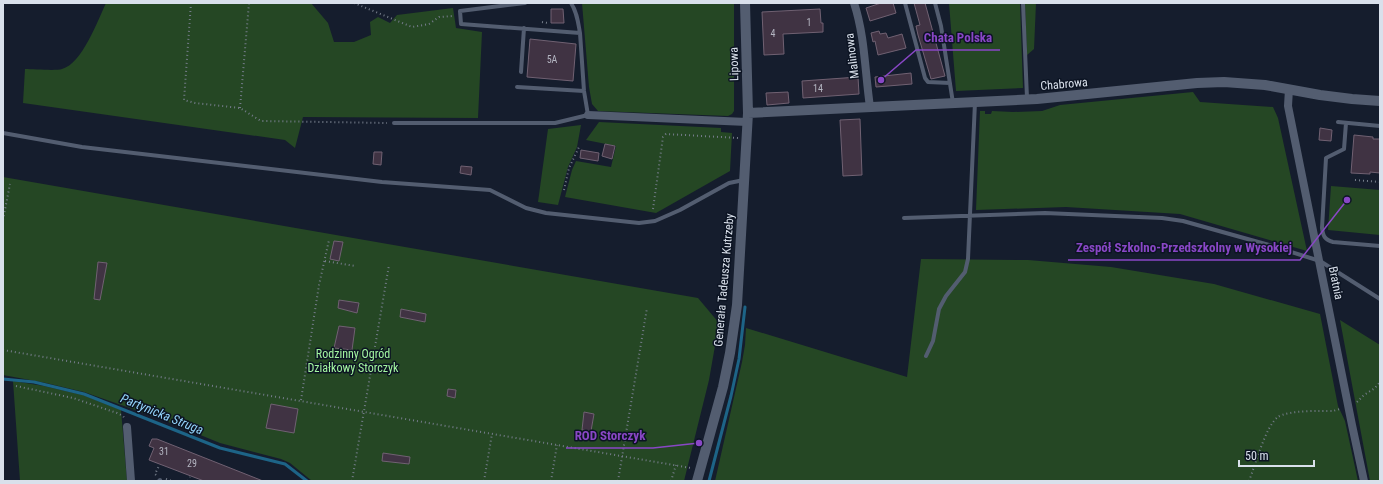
<svg xmlns="http://www.w3.org/2000/svg" width="1383" height="484" font-family="'Roboto Condensed',sans-serif">
	<style>
		.green { fill: #254724 }
		.lines { fill: none; stroke-linecap: round; stroke-linejoin: round }
		.stream { stroke: #1d6487; stroke-width: 3 }
		.building { fill: #403343; stroke: #706172 }
		.path { stroke: #747c89; stroke-width: 2; stroke-dasharray: 1 3; stroke-linecap: butt }
		.lane { stroke: #535d70; stroke-width: 4 }
		.street { stroke: #535d70; stroke-width: 8 }
		.secondary { stroke: #535d70; stroke-width: 10 }
		.labels { text-anchor: middle; dominant-baseline: central; stroke-width: 3; stroke-linejoin: round; paint-order: stroke }
		.number-label { font-size: 10px; fill: #b3b5c1 }
		.street-label { font-size: 12px; fill: #d9e0eb; stroke: #0c1423 }
		.park-label { font-size: 12px; fill: #a3f5a0; stroke: #0c1423 }
		.water-label { font-size: 13px; font-style: italic; fill: #92d2f8; stroke: #0c1423 }
		.leader { fill: none; stroke: #8947c6; stroke-width: 1.5 }
		.callout-dot { fill: #8947c6; stroke: #0c1423; stroke-width: 1.5 }
		.callout-label { font-size: 13px; text-anchor: middle; font-weight: bold; fill: #8947c6; stroke: #0c1423; stroke-width: 3; stroke-linejoin: round; paint-order: stroke }
	</style>
	<rect width="100%" height="100%" fill="#151d2d"/>
	<!-- green -->
	<path class="green" d="M106,3H311L328,23L334,42H354L371,35L370,22L378,17L390,23L397,15L453,8L456,28L482,32L478,118L303,117L295,148L285,140L23,103L25,69C33,69 56,71 62,69C82,64 98,20 106,3Z
		M582,3H734V111L732,114L728,116L598,111L592,104L589,87Z
		M949,3H1020L1023,88L956,91Z
		M1025,3H1036L1034,49L1027,55Z
		M1193,92L1200,102L1273,107L1278,118L1307,251L1180,214L1066,207L976,210L980,111H985V114H991L992,111L1013,112L1042,111L1060,105Z
		M599,122L721,128V132L732,133L730,171L656,213L565,197L572,170L576,161L611,167L616,146L586,140Z
		M581,125L577,147L568,167L558,205L538,202L548,129Z
		M3,177L698,298L719,323L709,380L684,481H312L290,463L281,459L220,443L161,419L84,392L46,383L3,375Z
		M1331,186L1380,190V235L1328,230Z
		M921,259L1028,260L1111,267L1214,284L1320,314L1338,406L1345,421L1358,481H715L742,362L745,345L746,328L907,377Z
		M1340,320L1380,345V481H1370Z
		M13,381L44,386L83,395L121,410L127,481H20Z"/>
	<g class="lines">
		<!-- stream -->
		<path class="stream" d="M3,379L34,382L84,394L220,448L285,464L307,481
			M709,481L731,396L739,359L745,307"/>
	</g>
	<!-- building -->
	<path class="building" d="M881,3H893L896,13L870,21L866,8Z
		M914,3H925L945,76L931,79L918,35L916,26L920,25Z
		M551,9H563L564,23H551Z
		M820,9L821,23H823V32L783,34L784,54L764,55L762,12Z
		M879,31L880,34L886,33L888,38L902,34L906,48L878,55L875,41L873,42L871,33Z
		M530,39L576,44L573,81L527,77Z
		M911,73L912,84L876,87L875,77Z
		M858,77L859,94L803,98L802,81Z
		M788,92L789,103L767,105L766,93Z
		M860,119L862,175L843,176L840,120Z
		M1320,128L1332,130L1331,141L1319,140Z
		M1354,135L1373,137V139H1380V173L1370,172V174L1351,173Z
		M605,144L615,146L612,159L602,156Z
		M581,150L599,153L598,161L580,158Z
		M374,152H382L381,165L373,164Z
		M461,166L472,167L471,175L460,173Z
		M334,241L343,242L339,261L330,259Z
		M98,262L107,263L100,300L94,299Z
		M339,300L359,303L357,313L338,308Z
		M401,309L426,314L425,322L400,317Z
		M339,326L355,328L352,350L334,348Z
		M448,389L456,390L455,398L447,396Z
		M271,404L298,409L294,433L266,428Z
		M584,412L594,414L591,431L582,430Z
		M152,439H157L263,481H204L149,460L154,448L149,446Z
		M383,453L410,457L409,464L382,461Z"/>
	<g class="lines">
		<!-- path -->
		<path class="path" d="M191,3L184,100L195,103L240,108L261,121L387,123
			M354,3L412,27L429,24L439,17L453,16
			M542,22L548,23
			M240,108L249,3
			M1355,180L1380,182
			M564,190L569,168L580,145
			M653,209L663,137L666,134L738,138
			M3,220L10,184
			M325,261L355,266
			M3,350L691,468
			M16,386L73,398L117,413L123,416L125,419
			M301,400L319,285L329,240
			M1357,402L1364,395L1375,388L1380,382
			M156,475L155,474L159,466
			M166,479L172,481
			M188,481L190,477
			M352,481L389,265
			M484,481L492,434
			M551,481L557,445
			M618,481L647,308
			M671,481L676,465
			M1249,481C1255,466 1266,425 1278,417C1288,410 1321,411 1333,411L1340,409"/>
		<!-- lane -->
		<path class="lane" d="M525,3L460,11L461,24L580,33C578,22 577,12 571,3
			M905,3L925,78L928,82L950,83
			M935,3L941,26L953,103
			M1023,3L1027,98
			M521,72L524,28
			M517,87L584,91
			M1338,122L1380,126
			M394,123H555L588,115L584,91L580,33
			M1346,123L1344,149L1326,158L1322,228C1323,236 1325,240 1333,242L1380,246
			M3,133L82,147L382,182L490,190L526,208L546,213L639,223L655,221L680,210L729,183L744,180
			M904,218L1045,213L1162,218L1183,221L1269,245L1320,261L1380,299
			M926,356L933,341L939,309L946,296L965,272L968,259L975,102
			M159,481L160,480"/>
		<!-- street -->
		<path class="street" d="M854,3C865,36 865,73 870,107
			M1289,89L1288,106L1352,425L1364,481
			M588,115L747,122
			M127,427L131,481"/>
		<!-- secondary -->
		<path class="secondary" d="M748,113L1037,99L1197,83L1224,82L1265,85L1320,95L1352,99L1380,101
			M697,481L723,387L730,353L737,305L748,113L745,3"/>
	</g>
	<g class="labels">
		<!-- number labels -->
		<g class="number-label">
			<text x="809" y="22">1</text>
			<text x="773" y="33">4</text>
			<text x="552" y="59">5A</text>
			<text x="818" y="88">14</text>
			<text x="164" y="451">31</text>
			<text x="192" y="463">29</text>
		</g>
		<!-- street labels -->
		<g class="street-label">
			<text transform="translate(852 56) rotate(-97)">Malinowa</text>
			<text transform="translate(734 64) rotate(-91)">Lipowa</text>
			<text transform="translate(1064 84) rotate(-5)">Chabrowa</text>
			<text transform="translate(724 280) rotate(-85)">Generała Tadeusza Kutrzeby</text>
			<text transform="translate(1336 283) rotate(79)">Bratnia</text>
		</g>
		<!-- park labels -->
		<g class="park-label">
			<text x="353" y="354">Rodzinny Ogród<tspan x="353" dy="14">Działkowy Storczyk</tspan></text>
		</g>
		<!-- water labels -->
		<g class="water-label">
			<text transform="translate(162 414) rotate(22)">Partynicka Struga</text>
		</g>
	</g>
	<!-- callouts -->
	<path class="leader" d="M881 80L916 50H1000M1347 200L1300 260H1068M699 443L653 448H566"/>
	<g class="callout-dot">
		<circle cx="881" cy="80" r="4"/>
		<circle cx="1347" cy="200" r="4"/>
		<circle cx="699" cy="443" r="4"/>
	</g>
	<g class="callout-label">
		<text x="958" y="42">Chata Polska</text>
		<text x="1184" y="252">Zespół Szkolno-Przedszkolny w Wysokiej</text>
		<text x="610" y="440">ROD Storczyk</text>
	</g>
	<!-- border -->
	<rect width="1383" height="484" fill="none" stroke="#d9e0eb" stroke-width="8"/>
	<!-- scale -->
	<path d="M1239 460v6h75v-6" fill="none" stroke="#d9e0eb" stroke-width="2"/>
	<text x="1245" y="460" font-size="12" fill="#d9e0eb" stroke="#0c1423" stroke-width="3" paint-order="stroke">50 m</text>
</svg>
